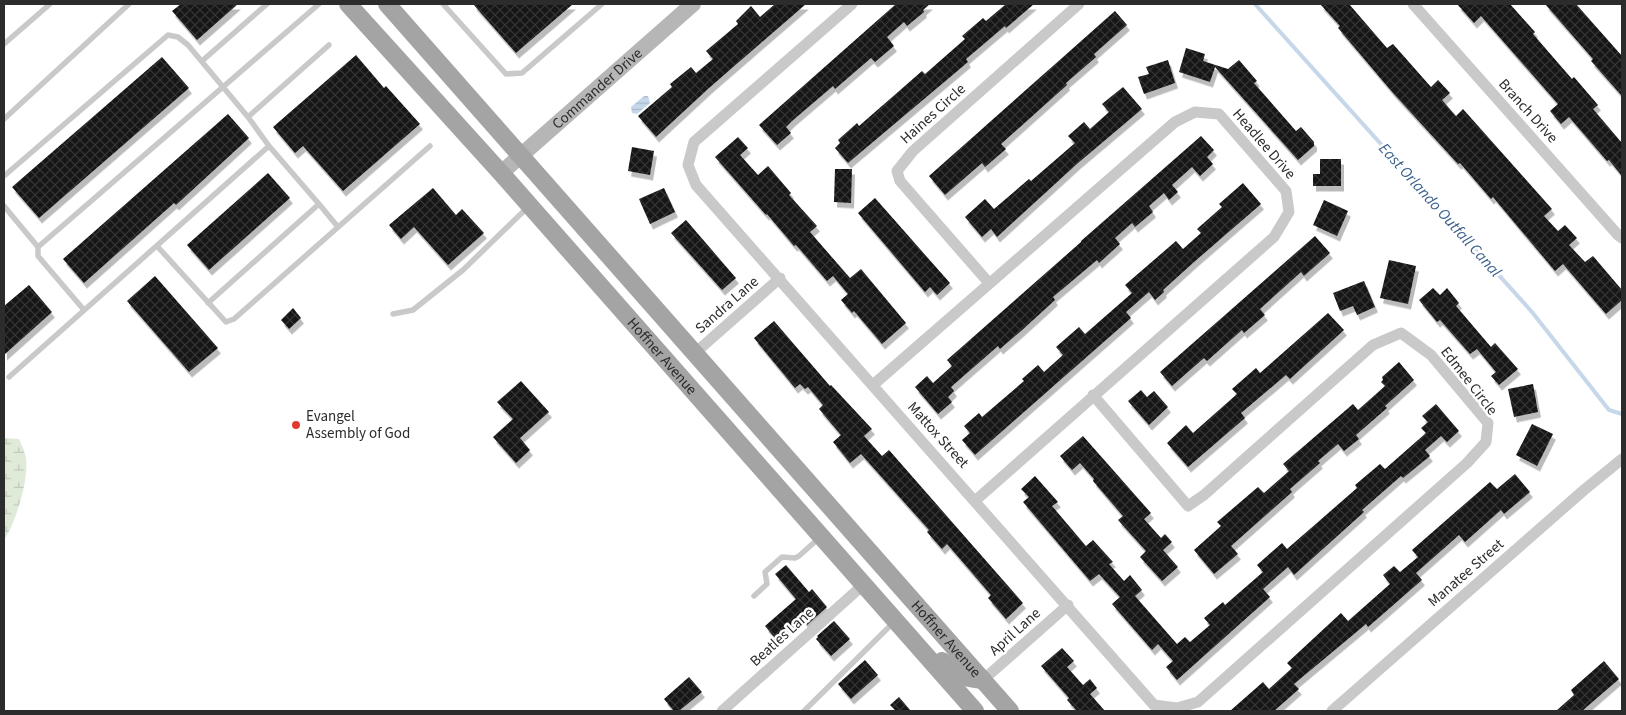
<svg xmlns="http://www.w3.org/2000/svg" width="1626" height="715" font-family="'Source Sans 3',sans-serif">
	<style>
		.wetland { fill: url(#wetland-marsh) }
		.water { fill: url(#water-rules) }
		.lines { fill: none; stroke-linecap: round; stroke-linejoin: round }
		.stream { stroke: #c6d7ea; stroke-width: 4 }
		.building { fill: url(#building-cross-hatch); filter: url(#shadow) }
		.lane { stroke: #c9c9c9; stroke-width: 5.5 }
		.street { stroke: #c9c9c9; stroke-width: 11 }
		.secondary { stroke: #b6b6b6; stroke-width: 16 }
		.primary { stroke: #a4a4a4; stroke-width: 18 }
		.poi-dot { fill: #e13b30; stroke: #fff; stroke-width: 2 }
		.labels { text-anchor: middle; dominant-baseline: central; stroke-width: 5; stroke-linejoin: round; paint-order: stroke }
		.street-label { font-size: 15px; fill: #2c2c2c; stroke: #fff }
		.poi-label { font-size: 15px; fill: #2c2c2c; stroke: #fff; text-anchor: start }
		.water-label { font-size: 16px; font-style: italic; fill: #3d628c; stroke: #fff }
	</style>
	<defs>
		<pattern id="wetland-marsh" width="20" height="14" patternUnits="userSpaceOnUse" patternTransform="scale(1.25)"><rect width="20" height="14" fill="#e0ead9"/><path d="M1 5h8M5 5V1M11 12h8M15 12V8" fill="none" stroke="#c0c9ba"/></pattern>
		<pattern id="water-rules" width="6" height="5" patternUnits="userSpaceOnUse" patternTransform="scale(1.25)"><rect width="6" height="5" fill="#c6d7ea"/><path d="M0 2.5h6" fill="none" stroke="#aab9c9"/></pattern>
		<pattern id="building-cross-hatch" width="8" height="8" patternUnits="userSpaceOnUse" patternTransform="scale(1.25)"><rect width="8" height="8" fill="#131313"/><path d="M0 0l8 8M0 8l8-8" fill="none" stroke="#363636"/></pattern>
		<filter id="shadow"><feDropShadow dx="3" dy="5.5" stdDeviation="0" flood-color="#0004"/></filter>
	</defs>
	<rect width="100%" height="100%" fill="#fff"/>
	<!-- wetland -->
	<path class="wetland" d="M4,438L19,439C21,444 24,449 25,454C31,475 16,522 4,540Z"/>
	<!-- water -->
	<path class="water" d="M644,96H648L650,103L637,114L632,113L631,107Z"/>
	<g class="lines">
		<!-- stream -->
		<path class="stream" d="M1255,4L1532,312L1609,410L1622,414"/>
	</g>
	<!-- building -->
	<path class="building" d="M181,4H238L197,40L172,11Z
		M473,4H573L516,53Z
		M775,4H806L709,88L656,137L638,116L672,87L670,84L691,67L696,73L713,59L706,51L738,24L736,21L751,6L760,17Z
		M896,4H930L923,10L924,12L907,26L904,22L887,37L894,46L875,62L871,58L835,89L833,86L792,121L786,127L791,133L777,145L759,125Z
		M1006,4H1034L1006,28L1005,26L966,59L968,62L848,163L835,148L840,143L838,140L857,123L859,126L922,71L925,74L965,39L962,36L983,18L986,21Z
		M1320,4H1349L1387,48L1393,44L1431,87L1438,80L1450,93L1442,100L1456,116L1463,109L1552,209L1544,216L1558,231L1565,225L1577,238L1569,245L1585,262L1593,256L1622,290V300L1606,314L1563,264L1555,271L1493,197L1491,199L1460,163L1458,164L1393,93L1338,28L1340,26Z
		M1457,4H1510L1535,32L1533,34L1572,79L1574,77L1598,105L1593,109L1622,143V176L1609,160L1607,161L1569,117L1561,124L1550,111L1558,104L1481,16L1474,23Z
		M1545,4H1576L1622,56V96L1591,61L1593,59Z
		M1115,11L1127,25L1094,54L1096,57L1066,83L1067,85L1001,144L1006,149L985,167L982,163L945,195L929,176Z
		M1186,48L1205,54L1203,61L1228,69L1239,60L1257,81L1254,83L1296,131L1301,127L1314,142V146L1298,160L1215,67L1210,82L1179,72Z
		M356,55L384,88L386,86L420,124L343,191L303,146L295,153L273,127Z
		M162,57L189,88L39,218L12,187Z
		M1168,60L1175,83L1144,94L1138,77L1149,74L1146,67Z
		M1123,87L1142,109L1078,163L997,237L991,229L982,237L965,217L985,199L994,209L1029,179L1031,181L1075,143L1068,136L1084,122L1090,129L1109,112L1102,104Z
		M228,114L249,138L176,205L174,203L84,283L63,259Z
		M1201,136L1214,150L1207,157L1213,164L1200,176L1192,167L1172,185L1178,192L1169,200L1164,193L1149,206L1153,212L1135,227L1132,223L1115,238L1120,244L1099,263L1097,260L1053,297L1055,300L1021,331L1000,349L998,346L951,387L954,391L948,397L952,402L938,414L915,387L927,376L933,383L952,366L947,360L1081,242V241Z
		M738,137L748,148L740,155L758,175L768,166L791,193L789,195L817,226L810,232L850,278L861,269L906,323L882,344L854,311L852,313L841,300L848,294L833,276L827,281L796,245L794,246L767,214L766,215L715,157Z
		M632,147L654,151L650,175L628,171Z
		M1320,159H1341V186H1313V174H1320Z
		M835,169H852L851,203L834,202Z
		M268,173L290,198L209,270L187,245Z
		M1243,183L1261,204L1194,262L1163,290L1164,292L1155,300L1149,292L1126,312L1131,318L975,455L962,440L970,433L964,426L979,413L982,417L1024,381L1022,379L1038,365L1044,372L1063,355L1056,347L1079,327L1085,334L1132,293L1125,285L1176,241L1183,249L1201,233L1197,229L1222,207L1219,204Z
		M433,188L456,215L462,209L484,233L448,265L414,227L401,239L389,225Z
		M664,188L675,212L650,224L639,199Z
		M875,198L950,283L937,295L930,287L925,292L858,213Z
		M1324,200L1348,211L1337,236L1313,225Z
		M686,220L736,278L722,290L671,233Z
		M1315,236L1330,253L1304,276L1301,272L1260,309L1265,315L1244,333L1242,330L1207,361L1204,358L1172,386L1160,372Z
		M1389,260L1416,266L1408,304L1380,298Z
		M155,276L218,348L189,372L127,301Z
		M1364,281L1375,307L1357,315L1353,306L1340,311L1333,293Z
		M29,285L52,312L4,355V306Z
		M1433,288L1440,295L1447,288L1459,303L1456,306L1491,347L1495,343L1518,369L1499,385L1491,376L1496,372L1477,349L1470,354L1440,320L1437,322L1419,300Z
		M293,308L301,318L289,329L281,320Z
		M1328,313L1344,330L1290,379L1286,375L1241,413L1245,418L1188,467L1167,443L1186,425L1193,433L1237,394L1232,389L1256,368L1260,373Z
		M774,321L830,386L831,385L872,429L864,436L882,456L889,450L1023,603L1006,619L988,598L991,595L954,552L947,544L942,549L927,532L929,530L861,454L850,463L833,442L841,435L819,409L823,405L808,387L805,389L800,384L795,388L754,338Z
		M1399,362L1414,380L1385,406L1387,408L1356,435L1359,439L1344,451L1338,444L1318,461L1320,463L1290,489L1292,492L1231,546L1238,554L1214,574L1194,550L1221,526L1217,522L1258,487L1264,493L1289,471L1283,464L1353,404L1358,410L1385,386L1381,382L1383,380L1382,377Z
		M521,381L549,412L520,438L530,450L516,463L493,437L513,419L497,402Z
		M1533,384L1538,412L1514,417L1508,389Z
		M1141,390L1147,397L1154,391L1168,407L1149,425L1128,401Z
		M1436,404L1459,431L1447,442L1441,436L1425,450L1430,456L1403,478L1401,476L1362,510L1364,512L1294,575L1288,567L1263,589L1270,597L1177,680L1166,667L1173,661L1158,644L1152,650L1112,604L1120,597L1099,574L1090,581L1023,502L1029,497L1021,489L1035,476L1058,502L1052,506L1086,546L1093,540L1113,562L1109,564L1124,581L1130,575L1142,590L1135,596L1177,644L1185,637L1190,642L1210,625L1204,618L1223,602L1225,605L1263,572L1257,565L1282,543L1287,549L1357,488L1355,485L1380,464L1385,469L1426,433L1421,428L1428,422L1422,416Z
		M1532,424L1553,434L1537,466L1516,455Z
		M1083,436L1151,513L1144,519L1161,538L1165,534L1172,542L1163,550L1178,567L1162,581L1140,557L1146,551L1118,520L1123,516L1093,481L1094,479L1080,463L1072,470L1060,456Z
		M1515,474L1530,492L1504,514L1501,510L1465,542L1459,535L1416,573L1422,580L1368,627L1366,624L1294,684L1299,689L1274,711H1230L1263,682L1269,689L1292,668L1287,663L1341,613L1348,621L1390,584L1383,575L1394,566L1400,572L1418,557L1412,550L1490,482L1497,489Z
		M786,565L809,592L812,589L827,607L807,625L801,617L775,638L765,626L796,599L775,574Z
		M834,621L850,639L831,656L816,639L818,637L817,636Z
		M1062,648L1074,661L1067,667L1083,685L1090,679L1097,688L1090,694L1105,711H1077L1067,700L1069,698L1041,666Z
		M865,660L878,675L851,699L838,684Z
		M1604,661L1619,679L1582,711H1556L1574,695L1571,690Z
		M689,677L702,692L679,711H674L664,699Z
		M899,697L911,711H896L890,705Z"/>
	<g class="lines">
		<!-- lane -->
		<path class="lane" d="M443,4L506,74L522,73L602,4
			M4,44L50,4
			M202,61L267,4
			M4,119L129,4
			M4,176L168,35L178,37L188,45L248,117
			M319,204L338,227
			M4,206L38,247
			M157,246L226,322L234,319L430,146
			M208,303L319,204L269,146
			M84,310L38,256V247L319,4
			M393,314L413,310L463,270L528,207
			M9,377L269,146L248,117L329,45
			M754,596L767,584L765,572L782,557L795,558L799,556L819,538
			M804,711L893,623"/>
		<!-- street -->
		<path class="street" d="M852,4L694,142L688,165L696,185L1154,705L1177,708L1198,702L1467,463L1486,442L1488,423L1431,355L1401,333L1373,345L1204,495L1188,506L1093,395
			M1413,4L1618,235L1622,238
			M989,283L900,181L897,171L913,151L1079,4
			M695,353L780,278
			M873,385L1175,122L1195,112L1219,114L1286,191L1289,212L1274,237L976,500
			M983,680L1068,605
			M722,711L863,585
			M1332,711L1584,490L1622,459"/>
		<!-- secondary -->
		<path class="secondary" id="s1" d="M501,173L693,4"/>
		<!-- primary -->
		<g class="primary">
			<path id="s2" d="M348,4L501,173L975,711"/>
			<path id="s3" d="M387,4L1010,711"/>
			<path d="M942,661C955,676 964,678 983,680"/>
		</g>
	</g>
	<!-- markers -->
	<circle class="poi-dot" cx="296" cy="425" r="5"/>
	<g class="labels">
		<!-- street labels -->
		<g class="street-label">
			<text stroke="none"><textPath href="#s1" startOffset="128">Commander Drive</textPath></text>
			<text transform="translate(1528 111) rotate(48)">Branch Drive</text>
			<text transform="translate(933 114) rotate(-42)">Haines Circle</text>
			<text transform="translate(1264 144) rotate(49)">Headlee Drive</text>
			<text transform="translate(727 305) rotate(-41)">Sandra Lane</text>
			<text stroke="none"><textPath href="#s2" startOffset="472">Hoffner Avenue</textPath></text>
			<text transform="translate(1469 381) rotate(52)">Edmee Circle</text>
			<text transform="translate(938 435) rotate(48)">Mattox Street</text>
			<text transform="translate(1466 573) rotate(-41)">Manatee Street</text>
			<text transform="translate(1015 632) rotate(-42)">April Lane</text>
			<text transform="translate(782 637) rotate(-42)">Beatles Lane</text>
			<text stroke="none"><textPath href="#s3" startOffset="846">Hoffner Avenue</textPath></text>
		</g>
		<!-- poi labels -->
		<g class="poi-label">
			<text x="306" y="416">Evangel<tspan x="306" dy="17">Assembly of God</tspan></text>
		</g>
		<!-- water labels -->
		<g class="water-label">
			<text transform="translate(1440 210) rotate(48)">East Orlando Outfall Canal</text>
		</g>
	</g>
	<!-- border -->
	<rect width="1626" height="715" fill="none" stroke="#2c2c2c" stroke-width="10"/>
</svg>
